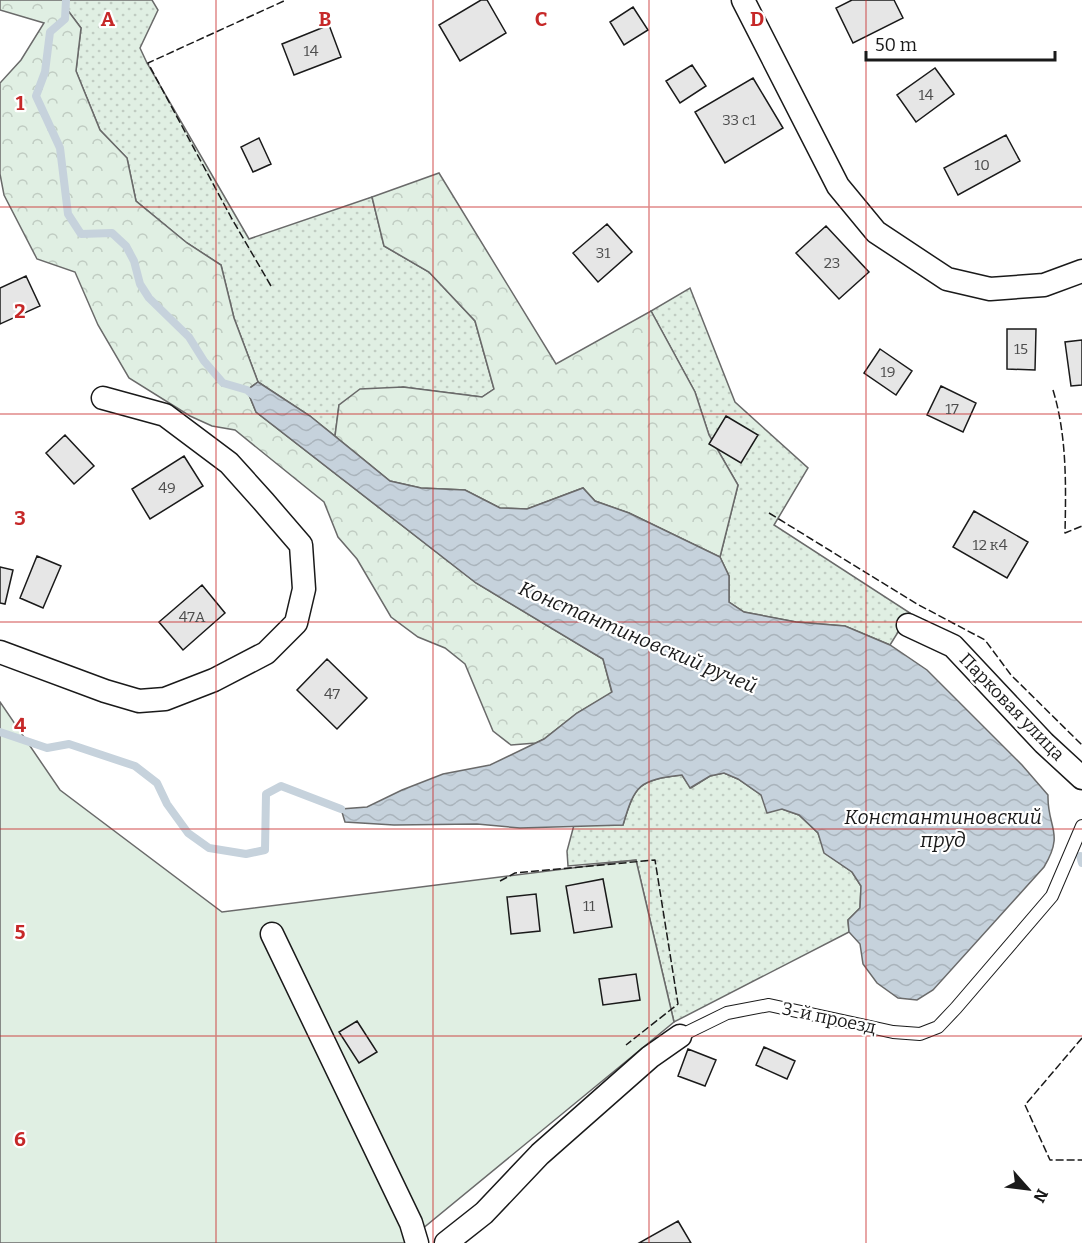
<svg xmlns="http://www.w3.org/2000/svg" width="1082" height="1243" font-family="Bitter,serif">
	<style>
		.grass { fill: url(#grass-dots); stroke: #6a6a6a; stroke-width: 1.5 }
		.forest { fill: url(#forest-crowns); stroke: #6a6a6a; stroke-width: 1.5 }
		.garden { fill: #e0efe3; stroke: #6a6a6a; stroke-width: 1.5 }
		.water { fill: url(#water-waves); stroke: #6a6a6a; stroke-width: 1.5 }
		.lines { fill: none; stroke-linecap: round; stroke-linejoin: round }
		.stream { stroke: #c6d2dc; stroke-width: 8 }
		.building { fill: #e6e6e6; stroke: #1a1a1a; stroke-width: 1.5 }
		.lane-casing { stroke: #1a1a1a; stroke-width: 14 }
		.street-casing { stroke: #1a1a1a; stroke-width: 25 }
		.lane { stroke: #fff; stroke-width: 12 }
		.street { stroke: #fff; stroke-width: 22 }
		.fence { stroke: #1a1a1a; stroke-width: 1.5; stroke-dasharray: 8 3; stroke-linecap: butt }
		.grid { fill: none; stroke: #c62828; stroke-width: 1.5; stroke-opacity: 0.55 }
		.labels { text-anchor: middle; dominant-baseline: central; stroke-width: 4.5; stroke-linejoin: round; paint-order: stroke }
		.number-label { font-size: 15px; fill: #4d4d4d }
		.street-label { font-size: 18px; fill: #1a1a1a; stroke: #fff }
		.water-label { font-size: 20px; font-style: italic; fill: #1a1a1a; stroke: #fff }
		.grid-label { font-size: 20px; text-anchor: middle; font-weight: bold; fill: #c62828; stroke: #fff; stroke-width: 4.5; stroke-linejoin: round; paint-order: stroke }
	</style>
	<defs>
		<pattern id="grass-dots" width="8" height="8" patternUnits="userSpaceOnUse" patternTransform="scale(1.5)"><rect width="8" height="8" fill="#e0efe3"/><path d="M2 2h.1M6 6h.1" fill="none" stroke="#c0ccc2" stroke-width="1.8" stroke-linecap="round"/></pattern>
		<pattern id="forest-crowns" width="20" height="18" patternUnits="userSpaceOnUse" patternTransform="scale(1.5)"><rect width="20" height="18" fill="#e0efe3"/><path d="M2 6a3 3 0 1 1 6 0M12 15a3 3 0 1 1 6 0" fill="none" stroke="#c0ccc2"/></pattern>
		<pattern id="water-waves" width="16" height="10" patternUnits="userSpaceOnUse" patternTransform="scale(1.5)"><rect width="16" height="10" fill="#c6d2dc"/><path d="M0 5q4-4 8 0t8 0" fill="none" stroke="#aab4bc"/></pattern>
	</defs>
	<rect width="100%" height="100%" fill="#fff"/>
	<!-- grass -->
	<path class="grass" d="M63,0H152L158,10L140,48L147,63L249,239L372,197L384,246L429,272L475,321L494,389L482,397L403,387L339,405L335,436L310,416L258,382L234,318L221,265L187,243L136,201L127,158L100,130L76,71L81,28L63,4Z
		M690,288L735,402L808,468L774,525L910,613L890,645L845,626L796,622L744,612L729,602V576L720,557L738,485L709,435L695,392L651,311Z
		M724,773L738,779L782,809L799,815L818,833L825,853L852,872L861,886L860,908L848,920L849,932L674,1022L636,860L568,866L567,851L574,825H623C635,784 640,780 682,775L691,788L710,776Z"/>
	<!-- forest -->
	<path class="forest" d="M0,0H63V4L81,28L76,71L100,130L127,158L136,201L187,243L221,265L234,318L258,382L247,390L256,412L476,583L603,659L612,693L577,713L544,739L536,743L511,745L493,731L465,664L445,648L418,637L391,617L357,559L338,537L324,502L235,430L212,426L190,416L129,378L98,325L75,272L37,259L4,195L0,174V83L21,60L44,23L0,10Z
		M439,173L556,364L651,311L695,392L709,435L738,485L720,557L629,513L595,501L583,488L527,509L500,508L465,490L421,488L390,481L335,436L339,405L360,389L403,387L482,397L494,389L475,321L429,272L384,246L372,197Z"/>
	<!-- garden -->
	<path class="garden" d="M0,702L60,790L222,912L636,860L674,1022L405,1243H0Z"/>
	<!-- water -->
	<path class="water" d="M258,382L310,416L390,481L421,488L465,490L500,508L527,509L583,488L595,501L629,513L720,557L729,576V602L744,612L796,622L845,626L890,645L927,670L1022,765L1048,795C1047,828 1065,832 1044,867L933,990L917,1000L898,998L877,983L863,964L860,944L849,932L848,920L860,908L861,886L852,872L824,853L818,833L799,815L782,809L767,813L761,795L738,779L724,773L710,776L690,788L682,775C639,780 635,784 623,825L520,828L477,824L394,825L345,822L341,809L367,807L402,790L443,774L490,765L544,739L577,713L612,692L603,659L476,583L256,412L247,390Z"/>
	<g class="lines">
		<!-- stream -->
		<path class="stream" d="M66,0L65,19L50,32L45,72L36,96L60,148L68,214L81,234L112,233L126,246L134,261L140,284L149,298L189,337L204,361L223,383L247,390L253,395
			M0,732L47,748L69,744L135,766L157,783L167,804L188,833L209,848L246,854L265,850L266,794L281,786L341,809
			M1080,856L1082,863"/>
	</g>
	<!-- building -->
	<path class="building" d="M481,0H487L506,33L460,61L439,25Z
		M852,0H894L903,18L853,43L836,8Z
		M633,7L648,30L624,45L610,22Z
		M329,25L341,57L294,75L282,44Z
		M692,65L706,86L680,103L666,81Z
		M935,68L954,94L916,122L897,95Z
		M753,78L783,128L725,163L695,112Z
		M1006,135L1020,161L958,195L944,168Z
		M259,138L271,164L253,172L241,147Z
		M607,224L632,252L598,282L573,253Z
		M826,226L869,272L839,299L796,253Z
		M26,276L40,306L0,324V288Z
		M1007,329H1036L1035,370L1007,369Z
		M1082,340V385L1071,386L1065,342Z
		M880,349L912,371L896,395L864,373Z
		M941,386L976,403L963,432L927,415Z
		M726,416L758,435L741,463L709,444Z
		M65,435L94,466L74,484L46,453Z
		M184,456L203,486L150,519L132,489Z
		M974,511L1028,542L1007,578L953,547Z
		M37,556L61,566L43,608L20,598Z
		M0,567L13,570L5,604L0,603Z
		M202,585L225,613L183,650L159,622Z
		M327,659L367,698L337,729L297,690Z
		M603,879L612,927L574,933L566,886Z
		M536,894L540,931L511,934L507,897Z
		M636,974L640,1000L603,1005L599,979Z
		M357,1021L377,1052L359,1063L339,1032Z
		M764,1047L795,1061L787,1079L756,1065Z
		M688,1049L716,1060L705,1086L678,1076Z
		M678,1221L691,1243H639Z"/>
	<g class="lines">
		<!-- lane casing -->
		<g class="lane-casing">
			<path id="lane" d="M680,1036L727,1013L769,1005L893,1032L920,1034L938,1027L956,1008L1052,896L1082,826"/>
		</g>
		<!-- street casing -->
		<g class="street-casing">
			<path id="street" d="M743,0L838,186L876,232L947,279L990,289L1044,285L1082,271
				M908,625L953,646L1044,743L1082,778
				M0,652L105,691L139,701L165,699L214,680L266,653L296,623L304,589L301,545L264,502L229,463L165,415L103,398
				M272,934L411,1223L417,1243
				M446,1243L484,1213L540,1154L650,1057L680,1036"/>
		</g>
		<!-- lane -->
		<use href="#lane" class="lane"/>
		<!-- street -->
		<use href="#street" class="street"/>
		<!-- fence -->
		<path class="fence" d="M271,286L232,219L148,63L286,0
			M1053,390C1067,436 1066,485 1065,533L1082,526
			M769,513L917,604L985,640L1011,675L1082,745
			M500,881L515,873L655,860L678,1004L626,1045
			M1082,1038L1025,1105L1050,1160H1082"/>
	</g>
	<!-- grid -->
	<path class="grid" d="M216,0V1243M433,0V1243M649,0V1243M866,0V1243M0,207H1082M0,414H1082M0,622H1082M0,829H1082M0,1036H1082"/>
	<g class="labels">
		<!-- number labels -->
		<g class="number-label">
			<text x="311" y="51">14</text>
			<text x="926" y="95">14</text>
			<text x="739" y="120">33 с1</text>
			<text x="982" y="165">10</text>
			<text x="603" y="253">31</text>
			<text x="832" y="263">23</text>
			<text x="1021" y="349">15</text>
			<text x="888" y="372">19</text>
			<text x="952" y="409">17</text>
			<text x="167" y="488">49</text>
			<text x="990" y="545">12 к4</text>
			<text x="192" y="617">47А</text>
			<text x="332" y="694">47</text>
			<text x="589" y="906">11</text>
		</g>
		<!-- street labels -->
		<g class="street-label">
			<text transform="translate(1012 707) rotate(46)">Парковая улица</text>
			<text transform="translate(829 1018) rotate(12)">3-й проезд</text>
		</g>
		<!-- water labels -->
		<g class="water-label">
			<text transform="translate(638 637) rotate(23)">Константиновский ручей</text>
			<text x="943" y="817">Константиновский<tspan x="943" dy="23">пруд</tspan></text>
		</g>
	</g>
	<g class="grid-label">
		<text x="108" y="26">A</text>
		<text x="325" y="26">B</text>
		<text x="541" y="26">C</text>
		<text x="757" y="26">D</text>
		<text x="20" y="110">1</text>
		<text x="20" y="318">2</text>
		<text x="20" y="525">3</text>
		<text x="20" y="732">4</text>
		<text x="20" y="939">5</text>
		<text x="20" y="1146">6</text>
	</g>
	<!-- north arrow -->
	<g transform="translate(1028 1189) rotate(118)" stroke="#ffffff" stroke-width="4.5" paint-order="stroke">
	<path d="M0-4.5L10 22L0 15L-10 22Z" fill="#1a1a1a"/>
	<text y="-9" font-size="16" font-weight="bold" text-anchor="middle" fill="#1a1a1a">N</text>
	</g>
	<!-- scale -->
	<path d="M866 51v9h189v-9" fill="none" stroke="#1a1a1a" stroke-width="3"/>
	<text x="875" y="51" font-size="18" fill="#1a1a1a" stroke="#ffffff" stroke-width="4.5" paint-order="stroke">50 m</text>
</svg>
